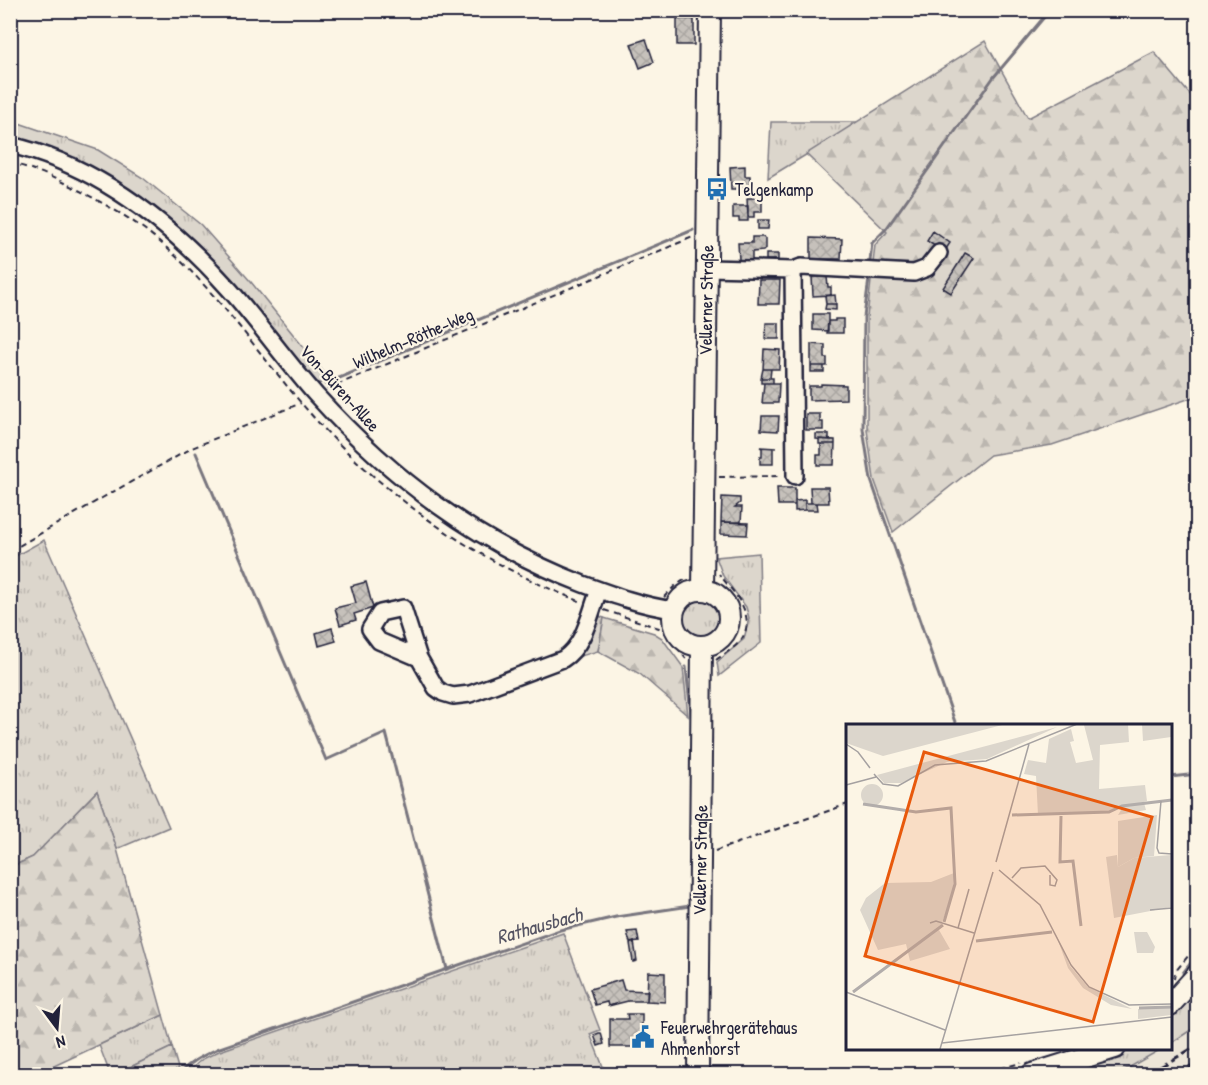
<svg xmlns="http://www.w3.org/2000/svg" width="1208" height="1085" font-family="'Patrick Hand',sans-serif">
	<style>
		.built { fill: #ece5d8 }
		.grass { fill: url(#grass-tufts); stroke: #7f7c84; stroke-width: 1.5 }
		.forest { fill: url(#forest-firs); stroke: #7f7c84; stroke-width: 1.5 }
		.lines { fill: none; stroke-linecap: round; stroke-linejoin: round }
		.stream { stroke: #78757e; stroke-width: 3 }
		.building { fill: url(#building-cross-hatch); stroke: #22223b; stroke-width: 1.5 }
		.minor-casing { stroke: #22223b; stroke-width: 20 }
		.major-casing { stroke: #22223b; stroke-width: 24 }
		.path { stroke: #22223b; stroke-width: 2; stroke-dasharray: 6 4.5; stroke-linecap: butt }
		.minor { stroke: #fcf5e5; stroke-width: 15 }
		.major { stroke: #fcf5e5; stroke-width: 20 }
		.rail { stroke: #22223b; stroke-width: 3; stroke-dasharray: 9 4.5; stroke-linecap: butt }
		.labels { text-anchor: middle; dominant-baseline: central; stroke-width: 4.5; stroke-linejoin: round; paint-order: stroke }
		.poi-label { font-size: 18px; fill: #22223b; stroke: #fcf5e5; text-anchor: start }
		.street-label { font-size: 18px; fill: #22223b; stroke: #fcf5e5 }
		.water-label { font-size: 20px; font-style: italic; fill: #545362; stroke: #fcf5e5 }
		.inset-river { fill: none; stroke: #b2adab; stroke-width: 3 }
		.inset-road { fill: none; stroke: #a5a1a1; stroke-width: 1.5 }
		.view { fill: #e8590c; fill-opacity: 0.15; stroke: #e8590c; stroke-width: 3 }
		.inset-edge { fill: none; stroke: #22223b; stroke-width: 3 }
	</style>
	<defs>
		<pattern id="grass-tufts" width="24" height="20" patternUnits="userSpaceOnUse" patternTransform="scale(1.5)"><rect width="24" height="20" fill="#dcd6cc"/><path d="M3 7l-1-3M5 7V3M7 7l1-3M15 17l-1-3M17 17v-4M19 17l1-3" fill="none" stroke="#bcb7b0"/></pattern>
		<pattern id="forest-firs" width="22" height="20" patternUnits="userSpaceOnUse" patternTransform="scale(1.5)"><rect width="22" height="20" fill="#dcd6cc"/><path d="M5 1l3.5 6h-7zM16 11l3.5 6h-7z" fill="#bcb7b0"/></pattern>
		<pattern id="building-cross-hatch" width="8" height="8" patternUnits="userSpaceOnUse" patternTransform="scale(1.5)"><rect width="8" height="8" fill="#c6c1bb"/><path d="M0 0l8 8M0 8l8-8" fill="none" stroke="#aaa6a2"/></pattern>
	</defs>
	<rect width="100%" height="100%" fill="#fcf5e5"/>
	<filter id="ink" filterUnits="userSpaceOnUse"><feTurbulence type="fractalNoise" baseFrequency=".0167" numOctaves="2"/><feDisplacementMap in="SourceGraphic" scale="12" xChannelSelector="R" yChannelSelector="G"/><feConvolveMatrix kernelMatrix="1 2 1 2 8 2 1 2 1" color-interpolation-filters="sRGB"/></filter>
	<g filter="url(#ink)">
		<!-- built -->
		<path class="built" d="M1197,1026V1074H1118L1163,1048H1170L1171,1043Z"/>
		<!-- grass -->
		<path class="grass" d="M10,120L98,150L143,178L201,225L251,282L329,379L316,385L229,279L194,241L136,195L11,139Z
			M771,122H860L768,178Z
			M44,540L169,827L117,849L97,791L33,857L11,867L10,559Z
			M759,553L761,643L719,676L717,662L744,639L749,618L746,607L723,576L716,557Z
			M682 617a20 20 0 1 1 40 0a20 20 0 1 1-40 0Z
			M594,614L604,618L598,651L581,656Z
			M563,933L600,1030L590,1034L606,1074H186L201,1060L217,1052Z
			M1197,986V1026L1171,1043V1016Z
			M163,1015L172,1047L116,1074H110L99,1045Z
			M1129,1048H1163L1118,1074H1054L1083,1066Z"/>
		<!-- forest -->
		<path class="forest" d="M985,41L1028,118L1154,52L1197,103V396L1052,445L990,455L893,532L874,479L867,430V317L875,245L887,232L806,154Z
			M604,618L654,633L662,638L683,667L688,716L640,674L598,651Z
			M97,791L117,849L163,1015L37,1074H11V867L33,857Z
			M172,1047L178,1068L172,1074H116Z"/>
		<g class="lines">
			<!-- stream -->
			<path class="stream" d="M870,261L872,243L886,229L993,78L1050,10
				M869,279L864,317L863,429L871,480L956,725
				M325,384L693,230
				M196,453L326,760L386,733L447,969
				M686,667L692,722
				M1170,777L1198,774
				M1183,973L1198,954
				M179,1074C190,1062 202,1056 217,1049L560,930L616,917L690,906V863"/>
		</g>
		<!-- building -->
		<path class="building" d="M677,19H694V45H677Z
			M646,39L654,62L640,68L631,44Z
			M745,166V176H750V189H731L730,167Z
			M747,198H762V212H754V217H748Z
			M733,206H748V221H739V218H733Z
			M758,220H769L768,229H758Z
			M933,231L950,243L944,252L927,241Z
			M752,237H763L765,239V249L763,251L752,252V260H739L738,243H752Z
			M811,238L842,239L841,259H811Z
			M965,253L974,258L951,293L943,288Z
			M766,254H778V260H766Z
			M830,276L827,277L828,287H831V295L813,296L812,277Z
			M759,280H780L779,304H758Z
			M835,295L836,304H826L825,296Z
			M826,304H836V310L825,309Z
			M813,314H828V331L813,330Z
			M835,319H843V333H827L828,321H835Z
			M766,323H779V339H765Z
			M811,344L825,345V358H827V366H811Z
			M764,349L780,350L779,369H763Z
			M811,366H824V372H811Z
			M763,369H771L770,378H761Z
			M761,378H773V383H761Z
			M764,383H779L778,403H762Z
			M821,384L846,385V399L809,400V386H821Z
			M806,414H820V422H823V430H806Z
			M762,416H779L778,431L761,430Z
			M816,434H829V440L816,439Z
			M819,439L835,440V444H819Z
			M821,444H835L834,465H817V455H821Z
			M760,447L776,448H773V464H760V457H762V448Z
			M810,487H828L829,503H811Z
			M777,488H795V505H778Z
			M722,497L740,498V503L735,507H742L741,522H721Z
			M805,500V510L795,511V501Z
			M805,503H817L818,510H805Z
			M721,522L748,523L747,535L721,534Z
			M366,582L373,608L354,614L356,620L340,625L335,608L356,603L351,586Z
			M332,628L336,641L319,646L316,633Z
			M637,931L639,942L630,943L627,932Z
			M634,942L637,961L633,962L630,943Z
			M648,972L665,973V1002L647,1001Z
			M621,980L624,990L648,991L647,1001H628L608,1006L607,1002L595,1005L590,989Z
			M627,1014H642V1047H610V1019H628Z
			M599,1033H601L604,1044L598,1046L594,1035Z"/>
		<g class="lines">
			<!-- minor casing -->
			<g class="minor-casing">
				<path id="minor" d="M10,145C98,165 171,224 230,290C260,324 286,361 316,395C392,479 477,543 583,584C613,595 643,606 674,610
					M707,268L793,270L795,476
					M793,270L801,267L914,273L927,268L939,253
					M419,658L403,608L380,613L370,629L379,641L419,658L436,688L443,693L453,696L470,694L563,659C585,645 590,613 599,590"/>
			</g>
			<!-- major casing -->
			<g class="major-casing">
				<path id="major" d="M703,590L710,10
					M673 618a28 28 0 1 1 56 0a28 28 0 1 1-56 0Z
					M1170,1005L1198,974
					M698,1074L702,646
					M1032,1074L1115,1048"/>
			</g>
			<!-- path -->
			<path class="path" d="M10,163C37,169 63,182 86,194C106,205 126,216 144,229C221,288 269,374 336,441C407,512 488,566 582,602
				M327,389L693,237
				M719,477L782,476
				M10,551L102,498L192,448L301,403
				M664,597L675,586L687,578
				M604,610L659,628L666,633L686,659
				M716,660C724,654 735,648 741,640C758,615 733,592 719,574
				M715,851L848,804
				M1174,979L1175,972L1198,944
				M980,1074L1021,1063"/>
			<!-- minor -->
			<use href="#minor" class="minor"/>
			<!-- major -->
			<use href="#major" class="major"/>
			<!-- rail -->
			<path class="rail" d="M1148,1074L1198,1045
				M1177,1074L1198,1062"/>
		</g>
	</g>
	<!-- icons -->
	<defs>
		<g id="bus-bare" transform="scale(1.8)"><path d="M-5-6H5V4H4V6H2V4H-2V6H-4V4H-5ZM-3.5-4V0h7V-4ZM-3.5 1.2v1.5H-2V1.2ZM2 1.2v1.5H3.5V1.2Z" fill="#1f6fb2" stroke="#fcf5e5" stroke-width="2.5" paint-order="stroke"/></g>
		<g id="civic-bare" transform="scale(1.8)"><path d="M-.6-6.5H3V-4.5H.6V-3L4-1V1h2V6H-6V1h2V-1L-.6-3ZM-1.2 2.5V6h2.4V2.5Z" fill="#1f6fb2" stroke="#fcf5e5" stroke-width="2.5" paint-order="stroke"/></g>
	</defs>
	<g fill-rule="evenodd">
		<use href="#bus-bare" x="717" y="189"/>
		<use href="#civic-bare" x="643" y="1037"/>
	</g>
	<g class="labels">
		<!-- poi labels -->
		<g class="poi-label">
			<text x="735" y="189">Telgenkamp</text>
			<text x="661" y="1027">Feuerwehrgerätehaus<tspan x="661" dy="21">Ahmenhorst</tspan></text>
		</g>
		<!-- street labels -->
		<g class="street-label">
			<text transform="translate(706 300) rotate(-89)">Vellerner Straße</text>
			<text transform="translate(413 338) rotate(-23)">Wilhelm-Röthe-Weg</text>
			<text transform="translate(340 388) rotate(48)">Von-Büren-Allee</text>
			<text transform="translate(700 860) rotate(-89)">Vellerner Straße</text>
		</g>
		<!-- water labels -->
		<g class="water-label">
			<text transform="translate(539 925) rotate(-16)">Rathausbach</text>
		</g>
	</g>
	<!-- overview -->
	<g transform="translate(846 724)">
		<rect width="326" height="326" fill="#fcf5e5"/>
		<path d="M282,0L283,18L254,21L253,65L299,61L301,77L263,87L192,91L190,52L178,50L182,36L200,39L203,15L225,5L228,17L224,18L230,39L247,36L238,1ZM296,0H325V13L297,17ZM211,3L141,35L101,38L55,59H38L31,51ZM15 71a11 11 0 1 1 22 0a11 11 0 1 1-22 0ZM271,131L272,143L288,134L325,131V183L268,194L260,133ZM209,208L224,242L242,263L286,285L265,281L237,264L222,244ZM288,208H301L309,223L307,229H291ZM325,283V291L292,295V285Z" fill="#dcd6cc"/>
		<path d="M0,0H160L37,32L0,19ZM298,79L300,86L272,91L277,83ZM311,91L308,132L288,134L272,143V97ZM108,149L107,170L93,206L104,225L64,237L60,220L32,226L14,186L20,174L39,159L85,158Z" fill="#dcd6cc"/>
		<path class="inset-river" d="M17,80L70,88L105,84L109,160L98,198M166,91L263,88L276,82L326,76M215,92L214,138L227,137L235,202M130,217L206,208M7,268L97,201M293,284L326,283"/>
		<path class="inset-road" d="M0,20L12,28L24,44M28,50L37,60L52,62L89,41L140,37L231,0M0,61L30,53M315,77L311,124L313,129L326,130M150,138L183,20M153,146L194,181L225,241L243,263L283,281L326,280M166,154L175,144L199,142L211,156L209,162L204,161V151M123,165L112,204L128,209M304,186L326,184M84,199L90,197L112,204M0,268L99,306M96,319L326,293M94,325L147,148"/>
		<path class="view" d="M78,28L306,93L247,298L19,232Z"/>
		<rect width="326" height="326" class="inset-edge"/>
	</g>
	<!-- margin -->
	<rect width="1208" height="1085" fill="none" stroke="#fcf5e5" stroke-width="36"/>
	<rect x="18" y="18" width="1172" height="1049" fill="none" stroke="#22223b" stroke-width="2" filter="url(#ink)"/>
	<!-- north arrow -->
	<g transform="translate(57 1028) rotate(164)" stroke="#fcf5e5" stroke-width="4.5" paint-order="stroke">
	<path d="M0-4.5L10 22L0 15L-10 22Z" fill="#22223b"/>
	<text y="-9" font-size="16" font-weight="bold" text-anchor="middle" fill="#22223b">N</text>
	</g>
</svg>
